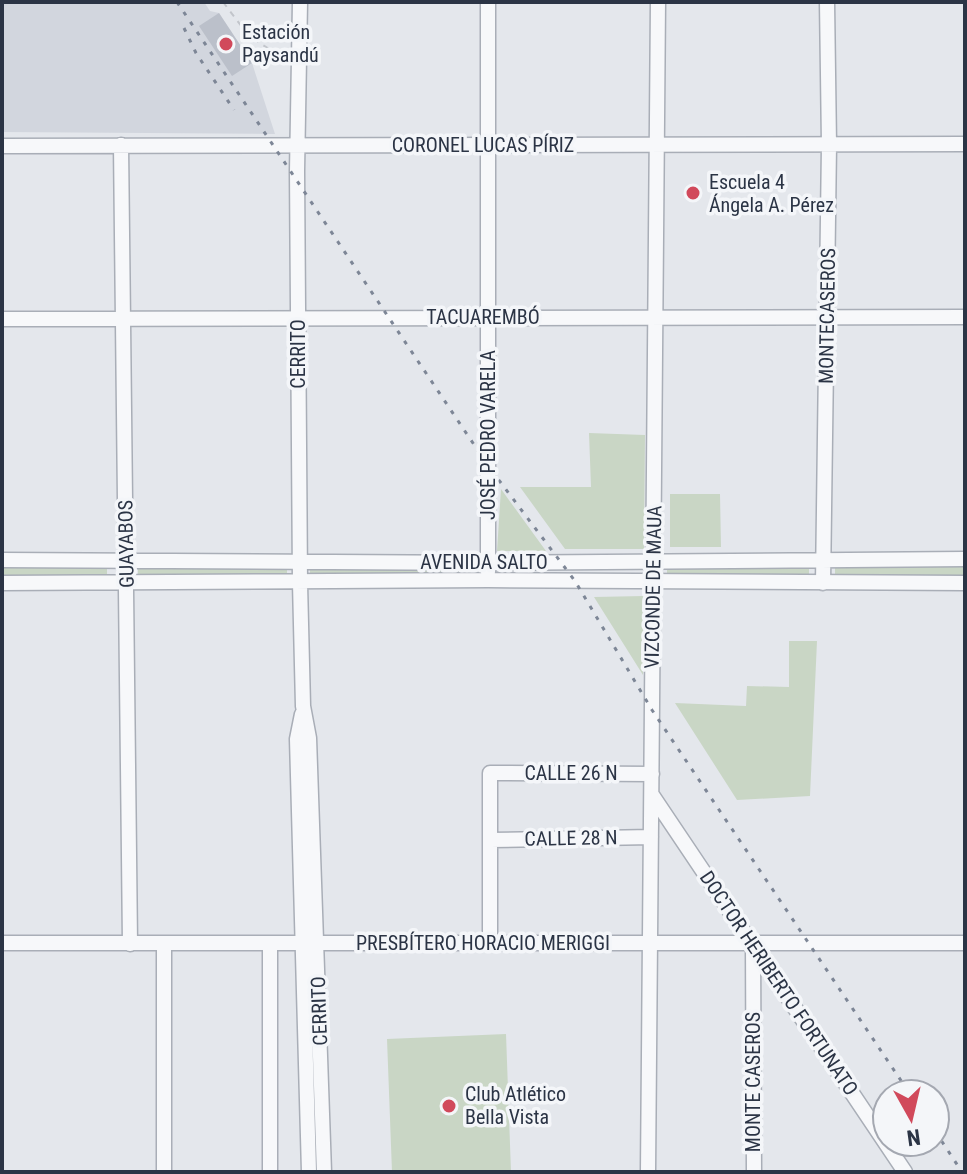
<svg xmlns="http://www.w3.org/2000/svg" width="967" height="1174" font-family="'Roboto Condensed',sans-serif">
	<style>
		.built { fill: #d2d6de }
		.green { fill: #c9d6c5 }
		.building { fill: #bbc0ca }
		.lines { fill: none; stroke-linecap: round; stroke-linejoin: round }
		.minor-casing { stroke: #a9aeb7; stroke-width: 17 }
		.path { stroke: #c2c5cb; stroke-width: 2; stroke-dasharray: 6 6; stroke-linecap: butt }
		.minor { stroke: #f7f8fa; stroke-width: 14 }
		.rail { stroke: #7d8696; stroke-width: 3; stroke-dasharray: 4 8; stroke-linecap: butt }
		.poi-dot { fill: #d1495b; stroke: #f4f6f9; stroke-width: 3 }
		.labels { text-anchor: middle; dominant-baseline: central; stroke-width: 7; stroke-linejoin: round; paint-order: stroke }
		.poi-label { font-size: 20px; fill: #2b3445; stroke: #f4f6f9; text-anchor: start }
		.street-label { font-size: 20px; fill: #2b3445; stroke: #f4f6f9 }
	</style>
	<rect width="100%" height="100%" fill="#e4e7ec"/>
	<!-- built -->
	<path class="built" d="M2,2H204L210,11L219,13L252,63L275,134L2,132Z"/>
	<!-- green -->
	<path class="green" d="M589,433L645,435L644,549H565L520,487H591Z
		M501,489L546,551H497Z
		M670,494H720L721,547H670Z
		M835,565H965V578L835,576Z
		M2,567H107V577L2,576Z
		M138,567L287,569V577L138,575Z
		M475,567V575L310,577V569Z
		M667,568H809V577H667Z
		M644,596L643,675L594,597Z
		M789,641H817L810,796L737,800L675,703L746,706L747,686L789,687Z
		M506,1034L511,1172H392L387,1039Z"/>
	<!-- building -->
	<path class="building" d="M219,13L252,63L232,76L199,26Z"/>
	<g class="lines">
		<!-- minor casing -->
		<g class="minor-casing">
			<path id="minor" d="M300,2L297,171L300,583L303,706L309,738L324,1172
				M121,145L130,944
				M2,146L965,144
				M2,319L965,317
				M2,560L488,563L965,559
				M488,572V2
				M2,583L488,580L965,583
				M823,583L829,145L827,2
				M302,714L297,739L309,1172
				M652,795L905,1172
				M490,840L651,837
				M2,943H965
				M164,944V1172
				M490,944V773L652,774
				M753,944L754,1172
				M270,1172V943
				M648,1172L658,2"/>
		</g>
		<!-- path -->
		<path class="path" d="M223,2L249,36L286,60"/>
		<!-- minor -->
		<use href="#minor" class="minor"/>
		<!-- rail -->
		<path class="rail" d="M177,2L489,467L575,581L652,710L910,1094
			M184,28L196,53L234,110
			M935,1131L962,1172"/>
	</g>
	<!-- markers -->
	<g class="poi-dot">
		<circle cx="226" cy="44" r="8"/>
		<circle cx="693" cy="193" r="8"/>
		<circle cx="449" cy="1106" r="8"/>
	</g>
	<g class="labels">
		<!-- poi labels -->
		<g class="poi-label">
			<text x="242" y="32">Estación<tspan x="242" dy="23">Paysandú</tspan></text>
			<text x="709" y="182">Escuela 4<tspan x="709" dy="23">Ángela A. Pérez</tspan></text>
			<text x="465" y="1094">Club Atlético<tspan x="465" dy="23">Bella Vista</tspan></text>
		</g>
		<!-- street labels -->
		<g class="street-label">
			<text x="483" y="145">CORONEL LUCAS PÍRIZ</text>
			<text transform="translate(827 316) rotate(-89)">MONTECASEROS</text>
			<text x="483" y="317">TACUAREMBÓ</text>
			<text transform="translate(298 354) rotate(-90)">CERRITO</text>
			<text transform="translate(488 435) rotate(-90)">JOSÉ PEDRO VARELA</text>
			<text transform="translate(126 544) rotate(-91)">GUAYABOS</text>
			<text x="484" y="562">AVENIDA SALTO</text>
			<text transform="translate(653 587) rotate(-89)">VIZCONDE DE MAUA</text>
			<text x="571" y="773">CALLE 26 N</text>
			<text transform="translate(571 838) rotate(-1)">CALLE 28 N</text>
			<text x="483" y="943">PRESBÍTERO HORACIO MERIGGI</text>
			<text transform="translate(779 983) rotate(56)">DOCTOR HERIBERTO FORTUNATO</text>
			<text transform="translate(319 1011) rotate(-92)">CERRITO</text>
			<text transform="translate(753 1082) rotate(-90)">MONTE CASEROS</text>
		</g>
	</g>
	<!-- border -->
	<rect width="967" height="1174" fill="none" stroke="#2b3445" stroke-width="8"/>
	<!-- north arrow -->
	<g transform="translate(911 1118) rotate(172)"><circle r="38" fill="#f4f6f9" stroke="#a4a8b1" stroke-width="2"/>
	<path d="M0-6L14 30L0 20L-14 30Z" fill="#d1495b"/>
	<text y="-12" font-size="22" font-weight="bold" text-anchor="middle" fill="#2b3445">N</text>
	</g>
</svg>
